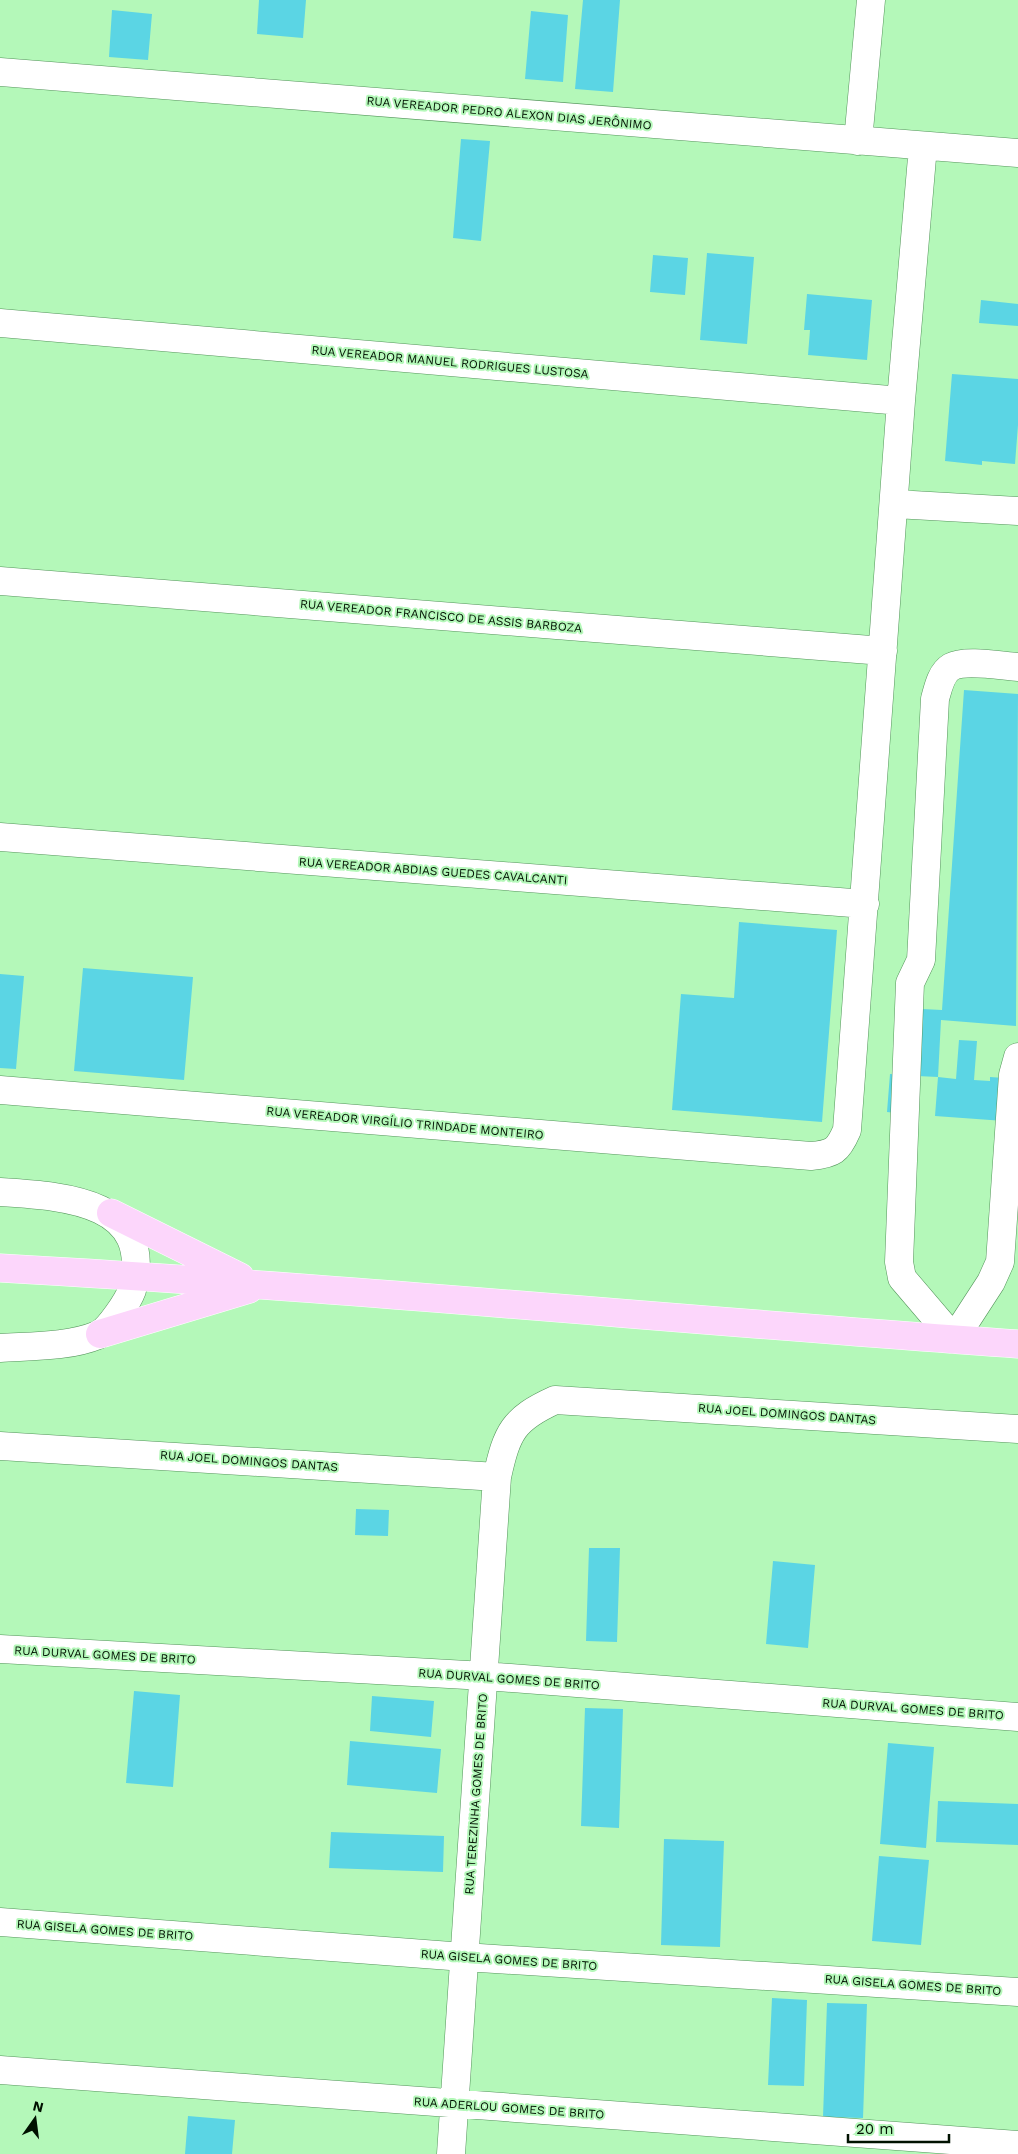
<svg xmlns="http://www.w3.org/2000/svg" width="1018" height="2154" font-family="'Work Sans',sans-serif">
	<style>
		.building { fill: #5bd5e4 }
		.lines { fill: none; stroke-linecap: round; stroke-linejoin: round }
		.minor-casing { stroke: #54955b; stroke-width: 29 }
		.major-casing { stroke: #fff; stroke-width: 29 }
		.minor { stroke: #fff; stroke-width: 28 }
		.major { stroke: #fcd6fb; stroke-width: 28 }
		.labels { text-anchor: middle; dominant-baseline: central; stroke-width: 4; stroke-linejoin: round; paint-order: stroke }
		.street-label { font-size: 12px; fill: #010; stroke: #b4f8b9 }
	</style>
	<rect width="100%" height="100%" fill="#b4f8b9"/>
	<!-- building -->
	<path class="building" d="M259,0H306L303,38L257,34Z
		M583,0H620L613,92L575,89Z
		M112,10L152,14L148,60L109,57Z
		M531,11L568,15L563,82L525,79Z
		M461,139L490,141L481,241L453,238Z
		M707,253L754,257L747,344L700,340Z
		M653,255L688,258L685,295L650,292Z
		M807,294L872,300L867,360L808,355L810,330H804Z
		M981,300L1018,304V326L979,323Z
		M952,374L1018,379V425L1015,464L982,461V465L945,461Z
		M964,690L1018,694L1016,1026L941,1020L938,1077L917,1076L914,1115L887,1112L890,1074L917,1076L922,1009L942,1010Z
		M739,922L837,930L822,1122L672,1110L681,994L734,998Z
		M83,968L193,977L184,1080L74,1071Z
		M0,974L24,976L16,1069L0,1068Z
		M959,1040L977,1041L974,1080L990,1081V1077L1018,1079V1122L935,1116L938,1077L956,1079Z
		M356,1509L389,1510L388,1536L355,1535Z
		M589,1548H620L617,1642L586,1641Z
		M773,1561L815,1565L808,1648L766,1644Z
		M134,1691L180,1695L173,1787L126,1783Z
		M372,1696L434,1701L431,1737L370,1731Z
		M585,1708L623,1709L619,1828L581,1826Z
		M350,1741L441,1749L437,1793L347,1785Z
		M888,1743L934,1747L926,1848L880,1844Z
		M938,1801L1018,1804V1845L936,1842Z
		M331,1832L444,1836L443,1872L329,1868Z
		M664,1839L724,1841L720,1947L661,1945Z
		M879,1856L929,1860L921,1945L872,1941Z
		M772,1998L807,2000L804,2086L768,2085Z
		M827,2003L867,2004L863,2118L823,2117Z
		M188,2116L235,2120L232,2154H185Z"/>
	<g class="lines">
		<!-- minor casing -->
		<g class="minor-casing">
			<path id="minor" d="M0,72L1018,153
				M858,141L871,0
				M0,323L901,401
				M895,504L1018,511
				M0,581L883,651
				M1018,667C1002,666 965,659 951,667C941,673 938,688 935,699L921,960L910,983L899,1262L902,1278L954,1339L991,1282L1000,1262L1013,1075L1018,1057
				M0,837L865,904
				M0,1090L811,1156C833,1154 838,1151 847,1130L901,401L923,146
				M0,1192C62,1196 156,1200 132,1290C128,1301 109,1330 98,1335C69,1347 31,1346 0,1348
				M0,1446L497,1477
				M0,1649L485,1676L1018,1717
				M0,1922L464,1957L1018,1992
				M0,2070L1018,2145
				M451,2154L497,1477C507,1432 513,1419 555,1400L1018,1429"/>
		</g>
		<!-- major casing -->
		<g class="major-casing">
			<path id="major" d="M111,1213L240,1277
				M0,1268C340,1287 679,1320 1018,1344
				M100,1334L249,1289"/>
		</g>
		<!-- minor -->
		<use href="#minor" class="minor"/>
		<!-- major -->
		<use href="#major" class="major"/>
	</g>
	<g class="labels">
		<!-- street labels -->
		<g class="street-label">
			<text transform="translate(509 113) rotate(5)">RUA VEREADOR PEDRO ALEXON DIAS JERÔNIMO</text>
			<text transform="translate(450 362) rotate(5)">RUA VEREADOR MANUEL RODRIGUES LUSTOSA</text>
			<text transform="translate(441 616) rotate(5)">RUA VEREADOR FRANCISCO DE ASSIS BARBOZA</text>
			<text transform="translate(433 871) rotate(4)">RUA VEREADOR ABDIAS GUEDES CAVALCANTI</text>
			<text transform="translate(405 1123) rotate(5)">RUA VEREADOR VIRGÍLIO TRINDADE MONTEIRO</text>
			<text transform="translate(787 1414) rotate(4)">RUA JOEL DOMINGOS DANTAS</text>
			<text transform="translate(249 1461) rotate(4)">RUA JOEL DOMINGOS DANTAS</text>
			<text transform="translate(105 1655) rotate(3)">RUA DURVAL GOMES DE BRITO</text>
			<text transform="translate(509 1679) rotate(4)">RUA DURVAL GOMES DE BRITO</text>
			<text transform="translate(913 1709) rotate(4)">RUA DURVAL GOMES DE BRITO</text>
			<text transform="translate(476 1794) rotate(-86)">RUA TEREZINHA GOMES DE BRITO</text>
			<text transform="translate(105 1930) rotate(4)">RUA GISELA GOMES DE BRITO</text>
			<text transform="translate(509 1960) rotate(4)">RUA GISELA GOMES DE BRITO</text>
			<text transform="translate(913 1985) rotate(4)">RUA GISELA GOMES DE BRITO</text>
			<text transform="translate(509 2108) rotate(4)">RUA ADERLOU GOMES DE BRITO</text>
		</g>
	</g>
	<!-- north arrow -->
	<g transform="translate(35 2119) rotate(14)" stroke="#b4f8b9" stroke-width="4" paint-order="stroke">
	<path d="M0-4L9 19L0 12L-9 19Z" fill="#001100"/>
	<text y="-8" font-size="14" font-weight="bold" text-anchor="middle" fill="#001100">N</text>
	</g>
	<!-- scale -->
	<path d="M848 2134v8h101v-8" fill="none" stroke="#001100" stroke-width="2.5"/>
	<text x="856" y="2134" font-size="15" fill="#001100" stroke="#b4f8b9" stroke-width="4" paint-order="stroke">20 m</text>
</svg>
